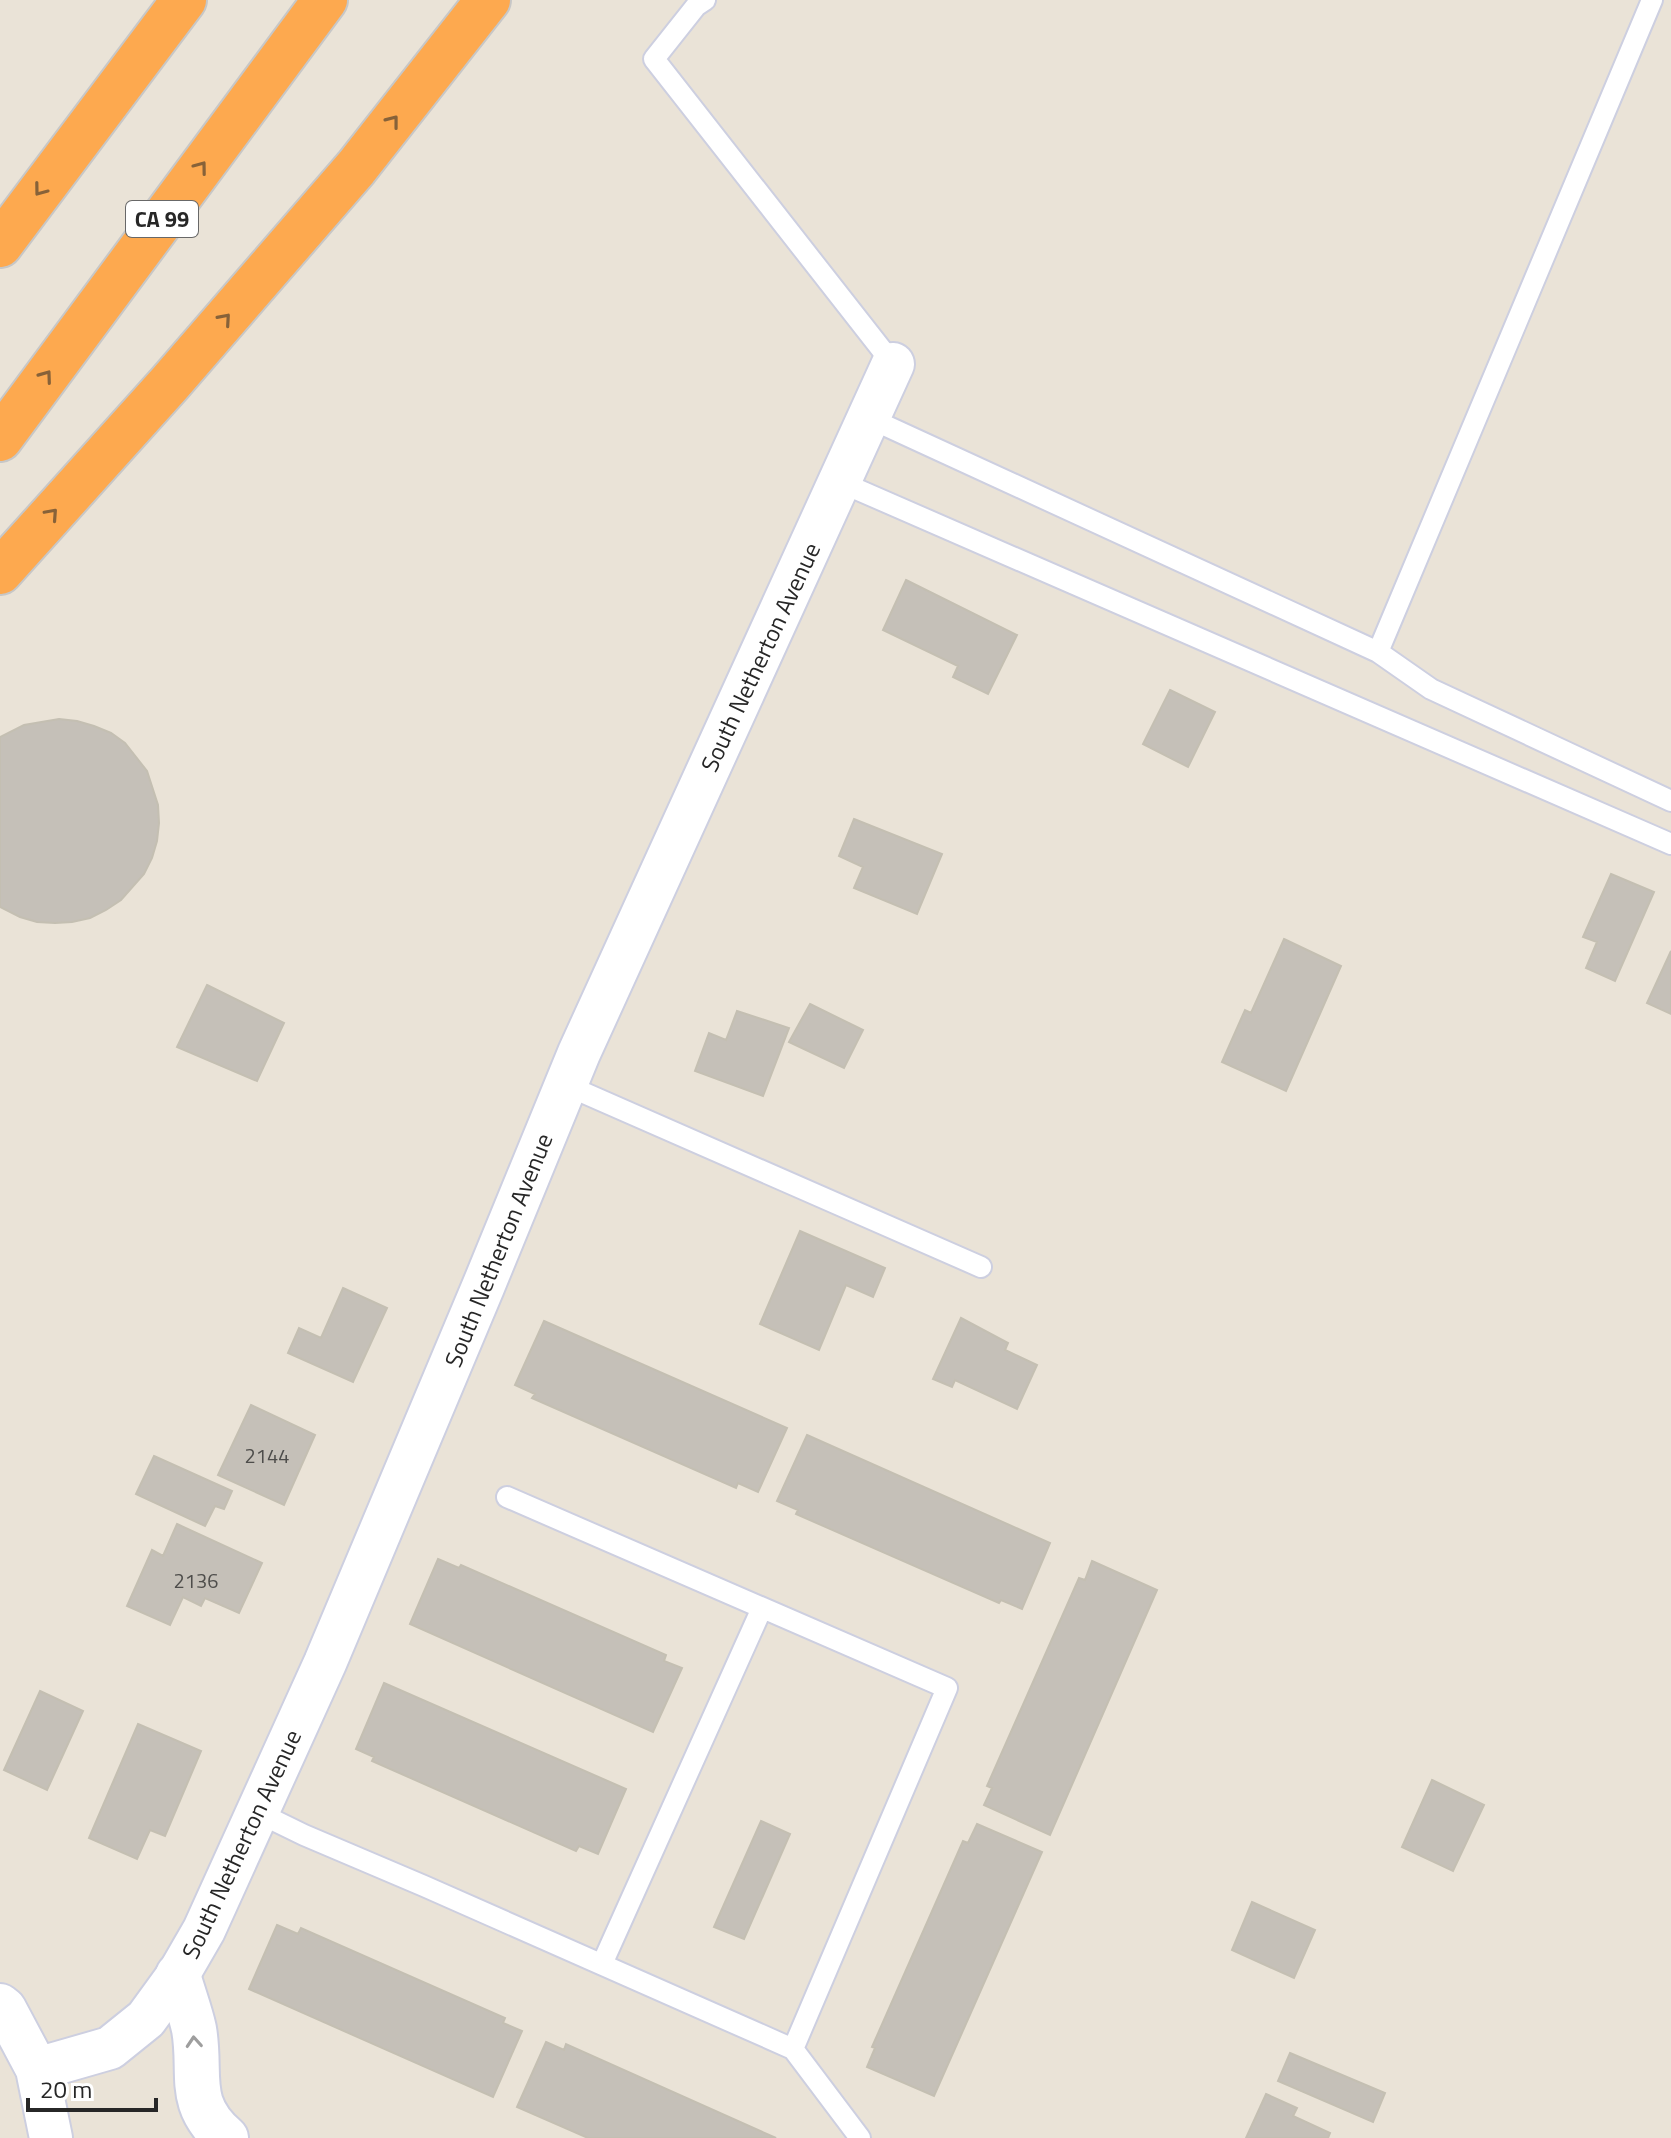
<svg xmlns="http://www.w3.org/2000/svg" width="1671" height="2138" font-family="'Titillium Web',sans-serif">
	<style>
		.building { fill: #c5c0b8; stroke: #c4bfb2; stroke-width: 2 }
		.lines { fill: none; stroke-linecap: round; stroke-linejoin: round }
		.lane-casing { stroke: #cdcfe0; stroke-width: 24 }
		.street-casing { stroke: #cdcfe0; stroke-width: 46 }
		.secondary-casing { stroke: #cdcfe0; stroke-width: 48 }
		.highway-casing { stroke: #c7c7c7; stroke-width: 48 }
		.lane { stroke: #fff; stroke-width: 20 }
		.street { stroke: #fff; stroke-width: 42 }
		.secondary { stroke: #fff; stroke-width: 44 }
		.highway { stroke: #fda94f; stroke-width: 44 }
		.oneway { stroke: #876239 }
		.oneway2 { stroke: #9e9e9e }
		.labels { text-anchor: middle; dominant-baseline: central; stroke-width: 6; stroke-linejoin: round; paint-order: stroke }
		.number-label { font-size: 20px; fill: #4e4d4b }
		.shield { fill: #fff; stroke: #686868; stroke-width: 2 }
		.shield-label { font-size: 22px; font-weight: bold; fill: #272727 }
		.street-label { font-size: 24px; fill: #272727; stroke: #fff }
	</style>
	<rect width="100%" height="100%" fill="#eae3d7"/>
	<!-- building -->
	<path class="building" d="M906,580L1017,635L988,694L953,677L958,666L883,630Z
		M1170,690L1215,712L1188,767L1143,744Z
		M59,719L77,721L94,726L111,733L125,743L147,771L158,805L159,823L157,841L152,858L144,874L121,900L106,910L90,918L72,922L55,923L37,922L20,917L0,907V737L24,725Z
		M854,819L942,854L917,914L854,888L863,867L839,856Z
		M1611,874L1654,892L1615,981L1586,968L1597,942L1583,937Z
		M1284,939L1341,966L1286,1091L1222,1062L1245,1010L1251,1013Z
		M1671,951V1014L1647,1003Z
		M207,985L284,1023L257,1081L177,1047Z
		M810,1004L863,1030L844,1068L789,1042Z
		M737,1011L789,1028L763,1096L695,1071L709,1033L726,1040Z
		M800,1231L885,1268L873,1297L846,1285L819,1350L760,1324Z
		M343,1288L387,1308L353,1382L288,1353L299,1328L321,1338Z
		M961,1318L1008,1343L1005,1350L1037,1365L1017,1409L955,1380L952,1387L933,1379Z
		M544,1321L787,1428L758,1492L738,1483L736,1488L532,1398L535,1394L515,1385Z
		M251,1405L315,1435L284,1505L218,1475Z
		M807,1435L1050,1543L1022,1609L1001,1600L999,1603L796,1514L798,1510L777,1501Z
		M154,1456L232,1491L224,1509L215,1506L205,1526L136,1494Z
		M177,1524L262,1563L239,1613L205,1598L201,1606L183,1597L170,1625L127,1606L152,1550L163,1556Z
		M438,1559L459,1568L461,1565L666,1655L664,1661L682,1668L653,1732L410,1624Z
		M1092,1561L1157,1590L1050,1835L984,1805L992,1788L987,1786L1079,1578L1085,1580Z
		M384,1683L626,1789L598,1854L579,1846L576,1851L372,1761L374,1757L356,1749Z
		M40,1691L83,1711L47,1790L4,1770Z
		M138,1724L201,1751L165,1836L150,1830L137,1859L89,1838Z
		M1432,1780L1484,1805L1453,1871L1402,1847Z
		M761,1821L790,1834L744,1939L714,1927Z
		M977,1824L1042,1852L934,2096L867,2067L875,2048L872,2047L963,1841L968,1843Z
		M1252,1902L1315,1930L1294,1978L1232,1950Z
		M277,1925L298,1934L301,1928L505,2018L503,2023L522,2031L493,2097L249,1989Z
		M546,2042L564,2050L566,2044L776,2138H588L517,2107Z
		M1290,2053L1385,2093L1373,2122L1278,2081Z
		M1266,2094L1297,2108L1293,2116L1330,2133L1328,2138H1246Z"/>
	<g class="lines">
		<!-- lane casing -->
		<g class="lane-casing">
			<path id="lane" d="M705,0L696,6L654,59L893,364
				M869,418L1378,652L1652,0
				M840,482L1671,844
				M1378,652L1431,689L1671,801
				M566,1085L981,1267
				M507,1497L947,1688L793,2049
				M257,1812L304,1835L424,1886L793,2049L860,2138
				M602,1964L762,1608"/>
		</g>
		<!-- street casing -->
		<g class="street-casing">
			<path id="street" d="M0,2005L5,2009L37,2069L51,2138
				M37,2069L110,2048L146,2019L178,1975L204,1930L325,1663L483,1287L579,1053L893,364"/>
		</g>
		<!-- secondary casing -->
		<g class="secondary-casing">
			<path id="secondary" d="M178,1975C183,1993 190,2011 194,2029C202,2074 185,2103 226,2138"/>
		</g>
		<!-- highway casing -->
		<g class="highway-casing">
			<path id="highway" d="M0,245L184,0
				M0,439L325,0
				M0,572L170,383L356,168L488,0"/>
		</g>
		<!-- lane -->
		<use href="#lane" class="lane"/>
		<!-- street -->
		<use href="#street" class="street"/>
		<!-- secondary -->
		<use href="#secondary" class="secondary"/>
		<!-- highway -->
		<use href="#highway" class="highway"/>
	</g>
	<!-- one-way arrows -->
	<defs><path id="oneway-chevron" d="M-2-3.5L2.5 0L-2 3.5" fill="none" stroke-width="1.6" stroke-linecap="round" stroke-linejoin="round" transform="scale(2)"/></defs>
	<g class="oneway">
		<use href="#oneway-chevron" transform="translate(393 121) rotate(-52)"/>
		<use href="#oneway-chevron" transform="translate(201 167) rotate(-53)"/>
		<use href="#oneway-chevron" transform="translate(40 190) rotate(127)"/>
		<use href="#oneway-chevron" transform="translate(225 319) rotate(-49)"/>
		<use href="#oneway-chevron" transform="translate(46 376) rotate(-54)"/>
		<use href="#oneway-chevron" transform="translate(52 514) rotate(-48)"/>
	</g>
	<use class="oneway2" href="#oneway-chevron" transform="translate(194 2042) rotate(-94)"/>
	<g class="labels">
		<!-- number labels -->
		<g class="number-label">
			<text x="267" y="1455">2144</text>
			<text x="196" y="1580">2136</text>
		</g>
		<!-- shield labels -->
		<rect class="shield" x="126" y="201" width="72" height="36" rx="6"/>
		<g class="shield-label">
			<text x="162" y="219">CA 99</text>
		</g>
		<!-- street labels -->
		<g class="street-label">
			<text transform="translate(760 657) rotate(-65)">South Netherton Avenue</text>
			<text transform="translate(498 1250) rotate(-68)">South Netherton Avenue</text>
			<text transform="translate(241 1844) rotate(-65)">South Netherton Avenue</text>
		</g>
	</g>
	<!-- scale -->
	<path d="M28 2098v12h128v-12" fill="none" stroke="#272727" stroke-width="4"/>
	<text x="40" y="2098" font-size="24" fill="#272727" stroke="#ffffff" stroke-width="6" paint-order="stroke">20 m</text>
</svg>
